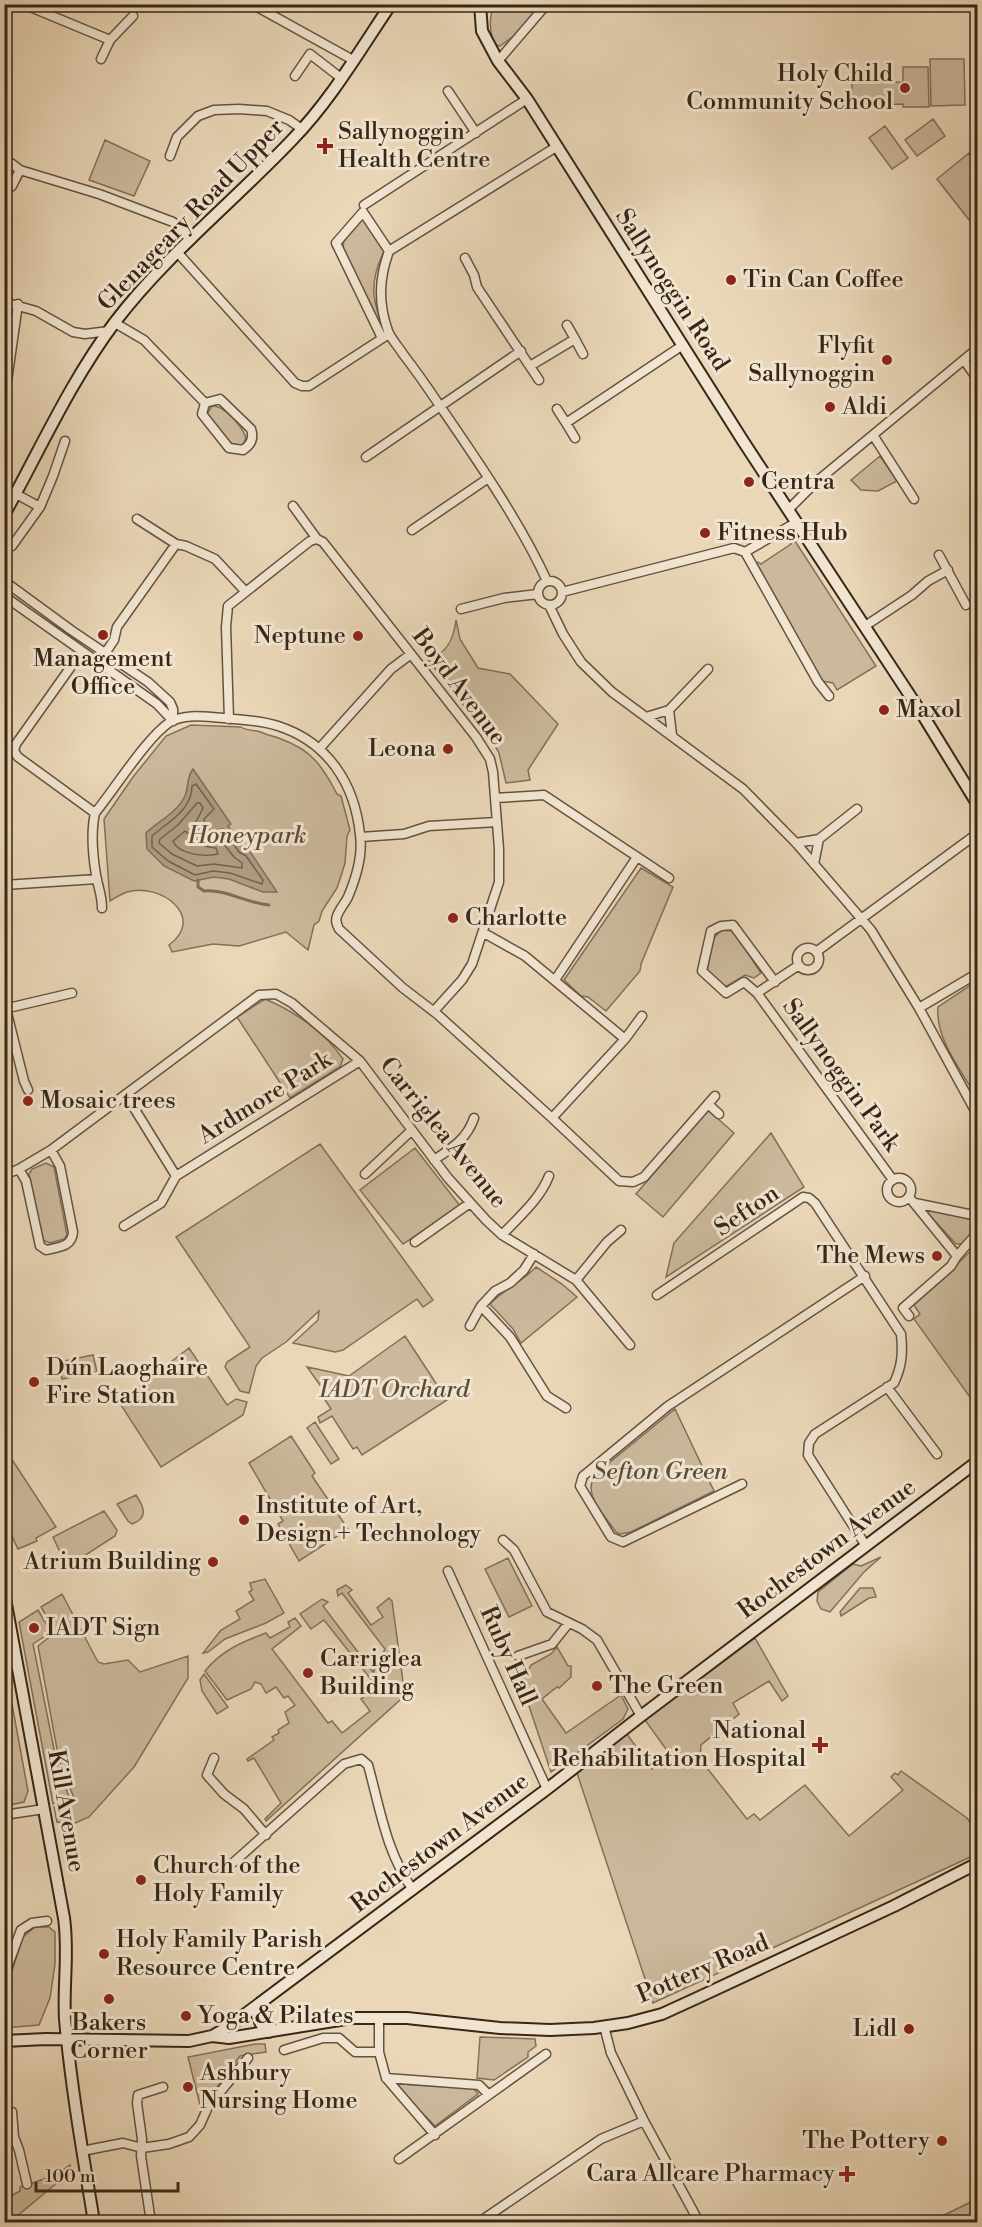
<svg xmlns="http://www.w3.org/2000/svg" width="982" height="2227" font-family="'Libre Bodoni',serif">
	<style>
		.green { fill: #ccb99d; stroke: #82705a; stroke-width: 1.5 }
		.water { fill: #ad9b81; stroke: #7e6d57; stroke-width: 1.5 }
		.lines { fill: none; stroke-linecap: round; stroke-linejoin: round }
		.shore { stroke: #72614c; stroke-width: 1.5 }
		.stream { stroke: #7e6d57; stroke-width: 3 }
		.street-casing { stroke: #64533f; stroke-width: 11 }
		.secondary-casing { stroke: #372717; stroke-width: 14 }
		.street { stroke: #f1e5d1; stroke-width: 8 }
		.secondary { stroke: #f1e5d1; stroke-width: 10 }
		.poi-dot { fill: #8f2418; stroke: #f1e5d1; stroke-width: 2 }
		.labels { text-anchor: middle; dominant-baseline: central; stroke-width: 6; stroke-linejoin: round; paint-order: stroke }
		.poi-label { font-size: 24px; fill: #372717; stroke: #f1e5d1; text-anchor: start }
		.street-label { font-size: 24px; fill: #372717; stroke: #f1e5d1 }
		.park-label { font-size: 24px; font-style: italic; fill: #5c4c38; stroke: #f1e5d1 }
	</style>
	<rect width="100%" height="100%" fill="#ead7b8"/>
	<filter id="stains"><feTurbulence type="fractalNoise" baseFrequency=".00333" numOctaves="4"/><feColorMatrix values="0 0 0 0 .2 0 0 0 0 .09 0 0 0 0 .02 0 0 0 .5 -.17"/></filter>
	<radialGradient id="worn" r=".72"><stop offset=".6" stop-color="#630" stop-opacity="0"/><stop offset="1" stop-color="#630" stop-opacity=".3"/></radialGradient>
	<!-- green -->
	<path class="green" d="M494,5H542L514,36L500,46L495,45C489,32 489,17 494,5Z
		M930,59H964L965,105L931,106Z
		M903,67H928L929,107H903V104L852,106V83L902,82L903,87Z
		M933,119L945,136L917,156L905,140Z
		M885,126L908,158L892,169L869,138Z
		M105,140L150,161L134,196L89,180Z
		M969,153L977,163V230L937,179Z
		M363,219L385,249C377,265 371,283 375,301C377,312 381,319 381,330L343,247L344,241Z
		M212,406C225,405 242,426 246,438L243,444L238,446C226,443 212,425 207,414Z
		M880,456L897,481L878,491L861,490L851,480Z
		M793,538L876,666L837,690L833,683L822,681L756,563L758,562L761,564L791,544L790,540Z
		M456,620L460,639L478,668L510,674L558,724L528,770L530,780L506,783L499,753L494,744L429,661L427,657C447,656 454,637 456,620Z
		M191,725L241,727C248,732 256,729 263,733C269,736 275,736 281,739C312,750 323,767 337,794L341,796L350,830L347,836L345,863L341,876L337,888L322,911L319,921L314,925L308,950L286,932L239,946L213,944L172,952L169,945C207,917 160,882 127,892C121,894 115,898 110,901L104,819L133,777L166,736Z
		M641,868L673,887L641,964L640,971L606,1011L588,997L581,996L564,980Z
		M721,930L733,931L761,973L754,978L745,975L727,986L722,985L707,972L713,939Z
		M977,981V1098C962,1071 935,1039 938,1007Z
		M265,999C294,1011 326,1033 343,1059L340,1067L290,1098L237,1017Z
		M708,1110L734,1133L663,1217L636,1194Z
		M771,1133L804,1187L666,1277L674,1243Z
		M320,1144L433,1300L423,1307L417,1299L343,1350L335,1352L293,1343L318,1320L319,1311L286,1342L262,1358L256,1366L249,1393L240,1391L225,1367L227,1362L250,1347L176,1237Z
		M415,1148L461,1207L403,1244L360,1190Z
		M46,1163L54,1167L67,1235L64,1239L50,1243L42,1240L29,1174L32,1169Z
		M923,1208L974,1220V1229L963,1244H956Z
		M977,1245V1407L914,1319L920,1314L914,1305Z
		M536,1267L562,1284L577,1297L521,1343L513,1329L490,1304C504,1289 522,1282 536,1267Z
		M405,1336L447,1400L362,1455L357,1447L353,1449L332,1416L320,1423L318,1417L331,1409L322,1395L325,1392L307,1367L349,1376Z
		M189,1348L227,1405L236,1399L247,1402L243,1415L161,1467L119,1402Z
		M93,1355L97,1372L62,1379L59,1362Z
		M675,1409L714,1491L631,1532L620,1534L616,1532C604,1514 579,1492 598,1472Z
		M315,1422L339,1459L331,1464L307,1428Z
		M291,1436L315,1473L312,1476L348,1529L299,1561L278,1524L283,1521L249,1463Z
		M13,1461L56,1527L36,1538L37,1541L18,1549L5,1521V1464Z
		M136,1495C144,1507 149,1518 132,1524L128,1521L117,1504Z
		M104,1511L117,1530L115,1536L67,1567L53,1537Z
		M881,1557L864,1572L830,1612L821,1609L817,1601L818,1592L853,1564L861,1566Z
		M508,1558L532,1606L509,1617L485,1569Z
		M265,1579L284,1613L266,1623L225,1639L208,1652L203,1653L221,1630L240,1619L236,1611L254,1600L249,1592L252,1590L250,1583Z
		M346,1585L352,1590L348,1593L371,1625L383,1617L377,1608L389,1598L392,1601L404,1689L401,1699L266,1821L265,1819L281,1803L254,1758L248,1761L247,1759L274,1740L272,1737L279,1733L278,1730L289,1723L285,1712L295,1705L288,1696L284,1698L276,1687L266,1693L261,1684L255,1682L251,1689L227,1700L205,1671C222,1650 242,1642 266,1633L270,1638L290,1627L288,1622L295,1618L301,1626L272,1649L328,1723L332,1721L342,1733L370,1711L361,1699L377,1687L324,1620L311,1629L300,1614L322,1599L328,1602L323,1606L373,1672L385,1649L342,1593L338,1596L337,1590Z
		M860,1588H873L876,1597L869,1598L841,1616L840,1612Z
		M62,1594L98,1662L104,1664L128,1660L140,1672L188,1656V1678L134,1767L89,1817L73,1824L57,1822L54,1807L74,1798L59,1760L38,1646L56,1632L41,1607Z
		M38,1610L51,1632L33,1644L56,1759L69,1797L53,1804L19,1622Z
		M755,1638L788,1696L782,1701L769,1681L733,1703L739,1714L701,1745L700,1759L747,1819L754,1814L760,1820L805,1785L849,1836L903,1790L891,1777L895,1773L898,1775L901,1771L967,1818L977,1832V1854L653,2003L577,1773L627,1734L652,1769L671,1756L645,1720Z
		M557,1647L568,1666H571V1677L559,1688L557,1687L542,1699L566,1733L621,1695L628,1709L623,1719L551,1772L521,1682L531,1665L551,1654Z
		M5,1666L28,1791L24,1802L5,1806Z
		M204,1674L228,1707L217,1714L202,1691L200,1680Z
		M35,1927H49L55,1932V1964L50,1998L39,2025L5,2028V1984L8,1972L12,1971L23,1937Z
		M480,2037L535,2039L536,2046L528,2052V2057L494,2080L477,2078Z
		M255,2044H265L266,2052L240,2056L201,2109L188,2057Z
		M399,2084L472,2088L475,2090L478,2094L435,2126L399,2089L397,2085Z
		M70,2165L71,2171L10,2222H5V2199L20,2191V2187L56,2175Z
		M977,2199V2222H930Z"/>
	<!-- water -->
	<path class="water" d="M193,769L231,824L228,826L244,849L247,847L277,892H263L229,879L214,877L194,881L164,866L147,849L146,833C158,821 177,813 185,796C189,787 186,778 193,769Z"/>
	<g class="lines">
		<!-- shore -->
		<path class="shore" d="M196,784L214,809L204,819L205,827L211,831L223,829L239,852L246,856L263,880L262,884L230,873L213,871L195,875L168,861L152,847V836C168,822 192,810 192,786Z
			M200,803L203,808L196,822C198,837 208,838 220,839L234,857L242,863V868L214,864L197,866L172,854L159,843L160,839L178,825L197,803Z
			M185,831C198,838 195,846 216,848L218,854C205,857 179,855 173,841Z"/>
		<!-- stream -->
		<path class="stream" d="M198,880V887L204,891C226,889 246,903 269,905
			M970,2222L978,2219"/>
		<!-- street casing -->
		<g class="street-casing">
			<path id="street" d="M23,4L110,40
				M252,4L353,60
				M101,59L110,40L133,16
				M498,61L547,4
				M295,76L310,54L341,78
				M448,91L476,133
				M170,156L177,137L198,116L214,110L239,109L267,111L289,120L302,129
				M4,158L20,170L99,194L173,222L191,240
				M4,191L12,186L20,170
				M364,205L527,99
				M389,251C379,279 378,302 388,331C391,339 398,346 403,354C416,371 428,388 440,406C477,460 520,522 547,581
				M389,251L556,147
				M178,253L295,383L302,386H309L389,334
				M465,258L474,275L477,287L539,380
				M4,302L36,311L73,332L85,334L109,331
				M115,323L144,340L205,403
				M567,325L575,339
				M382,338L336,243L363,212L389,251
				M964,360L978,380
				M530,366L575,339L583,354
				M220,399L251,429C254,438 251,445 243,450L229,448L202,414L205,403Z
				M4,402L18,304
				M557,409L566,423
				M873,435L914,499
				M575,438L566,423L683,345
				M366,457L521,351
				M16,494L40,507
				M293,506L317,539
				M789,509L816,482L978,348
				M137,519L176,544L186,546L215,559L245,591
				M412,530L487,479
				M12,546L40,507L53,476L65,441
				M745,552L818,682L829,696
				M939,555L966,605
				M4,581L71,630L148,682L170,702L173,709V721
				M538 593a12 12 0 1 1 24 0a12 12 0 1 1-24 0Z
				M562,592L734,548L745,552L797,522
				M4,596L157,704L173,721
				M549,605L563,634L581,662L612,692L743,789L796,843L871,930L919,1008L978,1116
				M461,609L504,598L538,594
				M865,626L912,595L928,581L948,570
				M106,652L114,640L117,627L176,544
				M70,668L16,744L14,751L18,757L95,813
				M646,717L669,710
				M229,719L226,627L228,606L310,541L317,539L323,542L476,737L490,759L493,772L499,849V882L472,964L462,980L434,1011
				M672,735L669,710L708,669
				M319,749L391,669L411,654
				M496,798L544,795L669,878
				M361,837L404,834L429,826L497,822
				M796,843L819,839
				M814,864L819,839L857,809
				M4,885L97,879
				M102,908C102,895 98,887 96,875C93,857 91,831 95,813C114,790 147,737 170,722C186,713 206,717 224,718C242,720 260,720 278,726C328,742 355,784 360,835C363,855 356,878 348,897C345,903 339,910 337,916C335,921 337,925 339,929L403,988L437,1014L552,1118L625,1039L525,956L484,933
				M797 959a11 11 0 1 1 22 0a11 11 0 1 1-22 0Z
				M816,952L978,833
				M799,965L757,993L893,1180
				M555,980L637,857
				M757,993L744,982L726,993L702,971L711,931L721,926L733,925L775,982
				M919,1008L978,973
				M4,1009L72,993
				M6,1009L24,1081L28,1090
				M625,1039L642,1016
				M126,1095L176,1176L360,1061
				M708,1104L719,1114
				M552,1118L619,1181L633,1182L644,1177L715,1096
				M434,1160C452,1148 467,1139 474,1118
				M19,1169L26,1181L40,1246L46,1250C59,1247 72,1247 73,1232L60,1166L51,1150
				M365,1174L412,1130
				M4,1175L19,1169L51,1150L259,995L276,994L292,1003L360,1061L448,1178L486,1220L502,1235L576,1280L630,1345
				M887 1190a12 12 0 1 1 24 0a12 12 0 1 1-24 0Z
				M909,1197L957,1256L978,1232
				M915,1203L978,1216
				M124,1226L161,1203L176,1176
				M502,1235C519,1217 540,1199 549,1176
				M415,1242L470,1203
				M576,1280L607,1242L621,1230
				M657,1295L803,1197L809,1198L815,1203L901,1334C903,1353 902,1366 894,1383L815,1434L809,1443L808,1455L866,1546
				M481,1306L510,1337L547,1396L566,1408
				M909,1316L903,1308L951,1266L957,1256
				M470,1326L481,1306L495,1291L510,1283L524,1270L534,1254
				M887,1387L937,1454
				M742,1484L623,1542L611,1537L580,1486L583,1476L588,1472L668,1406L865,1276
				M503,1540L514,1550L547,1612L582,1629L597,1640L641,1716
				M448,1571L547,1789
				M518,1656L552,1644L568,1624
				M214,1758L207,1775L224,1794L244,1809L266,1835
				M4,1815L44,1809
				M234,1862L344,1764L361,1759L368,1765C380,1808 386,1852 413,1890
				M4,1976L21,1930L32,1923L47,1921
				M379,2018V2052L386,2078L435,2135
				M604,2026L611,2053L644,2121L699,2222
				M284,2050L323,2038H339L355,2052H379
				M386,2078L479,2085L488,2094
				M12,2112L14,2137
				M4,2138L14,2137L19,2150L27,2184
				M82,2151L123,2143L142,2148L169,2144L189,2137L200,2125L208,2107L248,2058
				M399,2159L546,2054
				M485,2218L601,2139L644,2121
				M151,2222L141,2156L142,2139L137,2103L138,2095L163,2087"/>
		</g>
		<!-- secondary casing -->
		<g class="secondary-casing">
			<path id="secondary" d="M480,4L482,31L498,61L527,99L743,441L924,717L978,805
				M4,515C40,450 70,382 115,322C166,255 234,201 292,140C331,100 360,50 391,4
				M4,1593L64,1918C69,1952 63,1985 65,2019C71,2087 83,2155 94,2222
				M254,2008L261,2024L269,2032
				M212,2036L229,2038L352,2018H407L500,2028L550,2030L594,2028L628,2023L662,2014L697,1998L894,1906L978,1863
				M4,2041L46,2039L189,2041L212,2036L228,2027L547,1789L641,1716L978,1461"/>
		</g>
		<!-- street -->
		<use href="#street" class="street"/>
		<!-- secondary -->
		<use href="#secondary" class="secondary"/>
	</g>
	<!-- markers -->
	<g class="poi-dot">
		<circle cx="905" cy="88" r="6"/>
		<path d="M322 137h6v6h6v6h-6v6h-6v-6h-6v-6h6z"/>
		<circle cx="731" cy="280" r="6"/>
		<circle cx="887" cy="360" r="6"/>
		<circle cx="830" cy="407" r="6"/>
		<circle cx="749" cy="482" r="6"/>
		<circle cx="705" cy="533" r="6"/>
		<circle cx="103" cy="635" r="6"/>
		<circle cx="358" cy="636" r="6"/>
		<circle cx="884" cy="710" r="6"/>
		<circle cx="448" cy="749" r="6"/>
		<circle cx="453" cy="918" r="6"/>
		<circle cx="28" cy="1101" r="6"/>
		<circle cx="937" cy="1256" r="6"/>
		<circle cx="34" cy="1382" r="6"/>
		<circle cx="244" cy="1520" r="6"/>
		<circle cx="213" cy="1562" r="6"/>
		<circle cx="34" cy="1628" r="6"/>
		<circle cx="308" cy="1673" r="6"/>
		<circle cx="597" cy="1686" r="6"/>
		<path d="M817 1736h6v6h6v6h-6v6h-6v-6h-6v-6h6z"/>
		<circle cx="141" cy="1880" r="6"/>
		<circle cx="104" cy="1954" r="6"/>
		<circle cx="109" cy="1999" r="6"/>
		<circle cx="186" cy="2016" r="6"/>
		<circle cx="909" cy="2029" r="6"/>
		<circle cx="188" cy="2087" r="6"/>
		<circle cx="942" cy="2141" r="6"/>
		<path d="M844 2165h6v6h6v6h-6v6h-6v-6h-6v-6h6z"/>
	</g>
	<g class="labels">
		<!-- poi labels -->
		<g class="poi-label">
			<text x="893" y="74" text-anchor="end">Holy Child<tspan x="893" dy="28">Community School</tspan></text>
			<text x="338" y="132">Sallynoggin<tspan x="338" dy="28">Health Centre</tspan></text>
			<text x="743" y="280">Tin Can Coffee</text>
			<text x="875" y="346" text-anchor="end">Flyfit<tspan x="875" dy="28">Sallynoggin</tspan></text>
			<text x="842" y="407">Aldi</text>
			<text x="761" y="482">Centra</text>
			<text x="717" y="533">Fitness Hub</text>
			<text x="346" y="636" text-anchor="end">Neptune</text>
			<text x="103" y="659" text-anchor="middle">Management<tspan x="103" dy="28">Office</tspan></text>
			<text x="896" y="710">Maxol</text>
			<text x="436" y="749" text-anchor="end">Leona</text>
			<text x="465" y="918">Charlotte</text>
			<text x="40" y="1101">Mosaic trees</text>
			<text x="925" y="1256" text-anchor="end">The Mews</text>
			<text x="46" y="1368">Dún Laoghaire<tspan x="46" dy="28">Fire Station</tspan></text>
			<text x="256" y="1506">Institute of Art,<tspan x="256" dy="28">Design + Technology</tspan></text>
			<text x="201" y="1562" text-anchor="end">Atrium Building</text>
			<text x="46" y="1628">IADT Sign</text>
			<text x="320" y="1659">Carriglea<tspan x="320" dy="28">Building</tspan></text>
			<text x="609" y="1686">The Green</text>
			<text x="806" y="1731" text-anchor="end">National<tspan x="806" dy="28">Rehabilitation Hospital</tspan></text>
			<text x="153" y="1866">Church of the<tspan x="153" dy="28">Holy Family</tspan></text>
			<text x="116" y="1940">Holy Family Parish<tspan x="116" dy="28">Resource Centre</tspan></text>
			<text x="198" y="2016">Yoga &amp; Pilates</text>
			<text x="109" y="2023" text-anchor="middle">Bakers<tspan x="109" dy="28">Corner</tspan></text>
			<text x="897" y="2029" text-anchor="end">Lidl</text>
			<text x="200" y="2073">Ashbury<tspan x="200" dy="28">Nursing Home</tspan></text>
			<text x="930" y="2141" text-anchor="end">The Pottery</text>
			<text x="835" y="2174" text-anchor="end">Cara Allcare Pharmacy</text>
		</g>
		<!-- street labels -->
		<g class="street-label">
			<text transform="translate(191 215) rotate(-46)">Glenageary Road Upper</text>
			<text transform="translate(672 290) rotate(57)">Sallynoggin Road</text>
			<text transform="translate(459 687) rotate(53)">Boyd Avenue</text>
			<text transform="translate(841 1075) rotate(54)">Sallynoggin Park</text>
			<text transform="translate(265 1098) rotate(-32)">Ardmore Park</text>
			<text transform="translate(443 1133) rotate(51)">Carriglea Avenue</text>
			<text transform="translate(747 1211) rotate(-34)">Sefton</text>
			<text transform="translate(827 1549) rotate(-37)">Rochestown Avenue</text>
			<text transform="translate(508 1656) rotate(66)">Ruby Hall</text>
			<text transform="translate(66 1811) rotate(80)">Kill Avenue</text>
			<text transform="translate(440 1843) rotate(-37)">Rochestown Avenue</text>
			<text transform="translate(703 1969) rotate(-23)">Pottery Road</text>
		</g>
		<!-- park labels -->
		<g class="park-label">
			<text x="247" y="836">Honeypark</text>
			<text x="394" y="1390">IADT Orchard</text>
			<text x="660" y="1472">Sefton Green</text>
		</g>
	</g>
	<!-- margin -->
	<rect width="982" height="2227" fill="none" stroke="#ead7b8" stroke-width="24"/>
	<rect x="6" y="6" width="970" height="2215" fill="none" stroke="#372717" stroke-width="3"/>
	<rect x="12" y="12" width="958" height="2203" fill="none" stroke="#372717" stroke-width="1.5"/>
	<!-- scale -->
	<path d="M36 2182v9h142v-9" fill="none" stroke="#372717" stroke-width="3"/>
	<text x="45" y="2182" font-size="18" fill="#372717" stroke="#f1e5d1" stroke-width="4.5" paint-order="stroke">100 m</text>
	<rect width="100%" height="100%" filter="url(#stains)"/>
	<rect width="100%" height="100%" fill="url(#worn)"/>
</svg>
